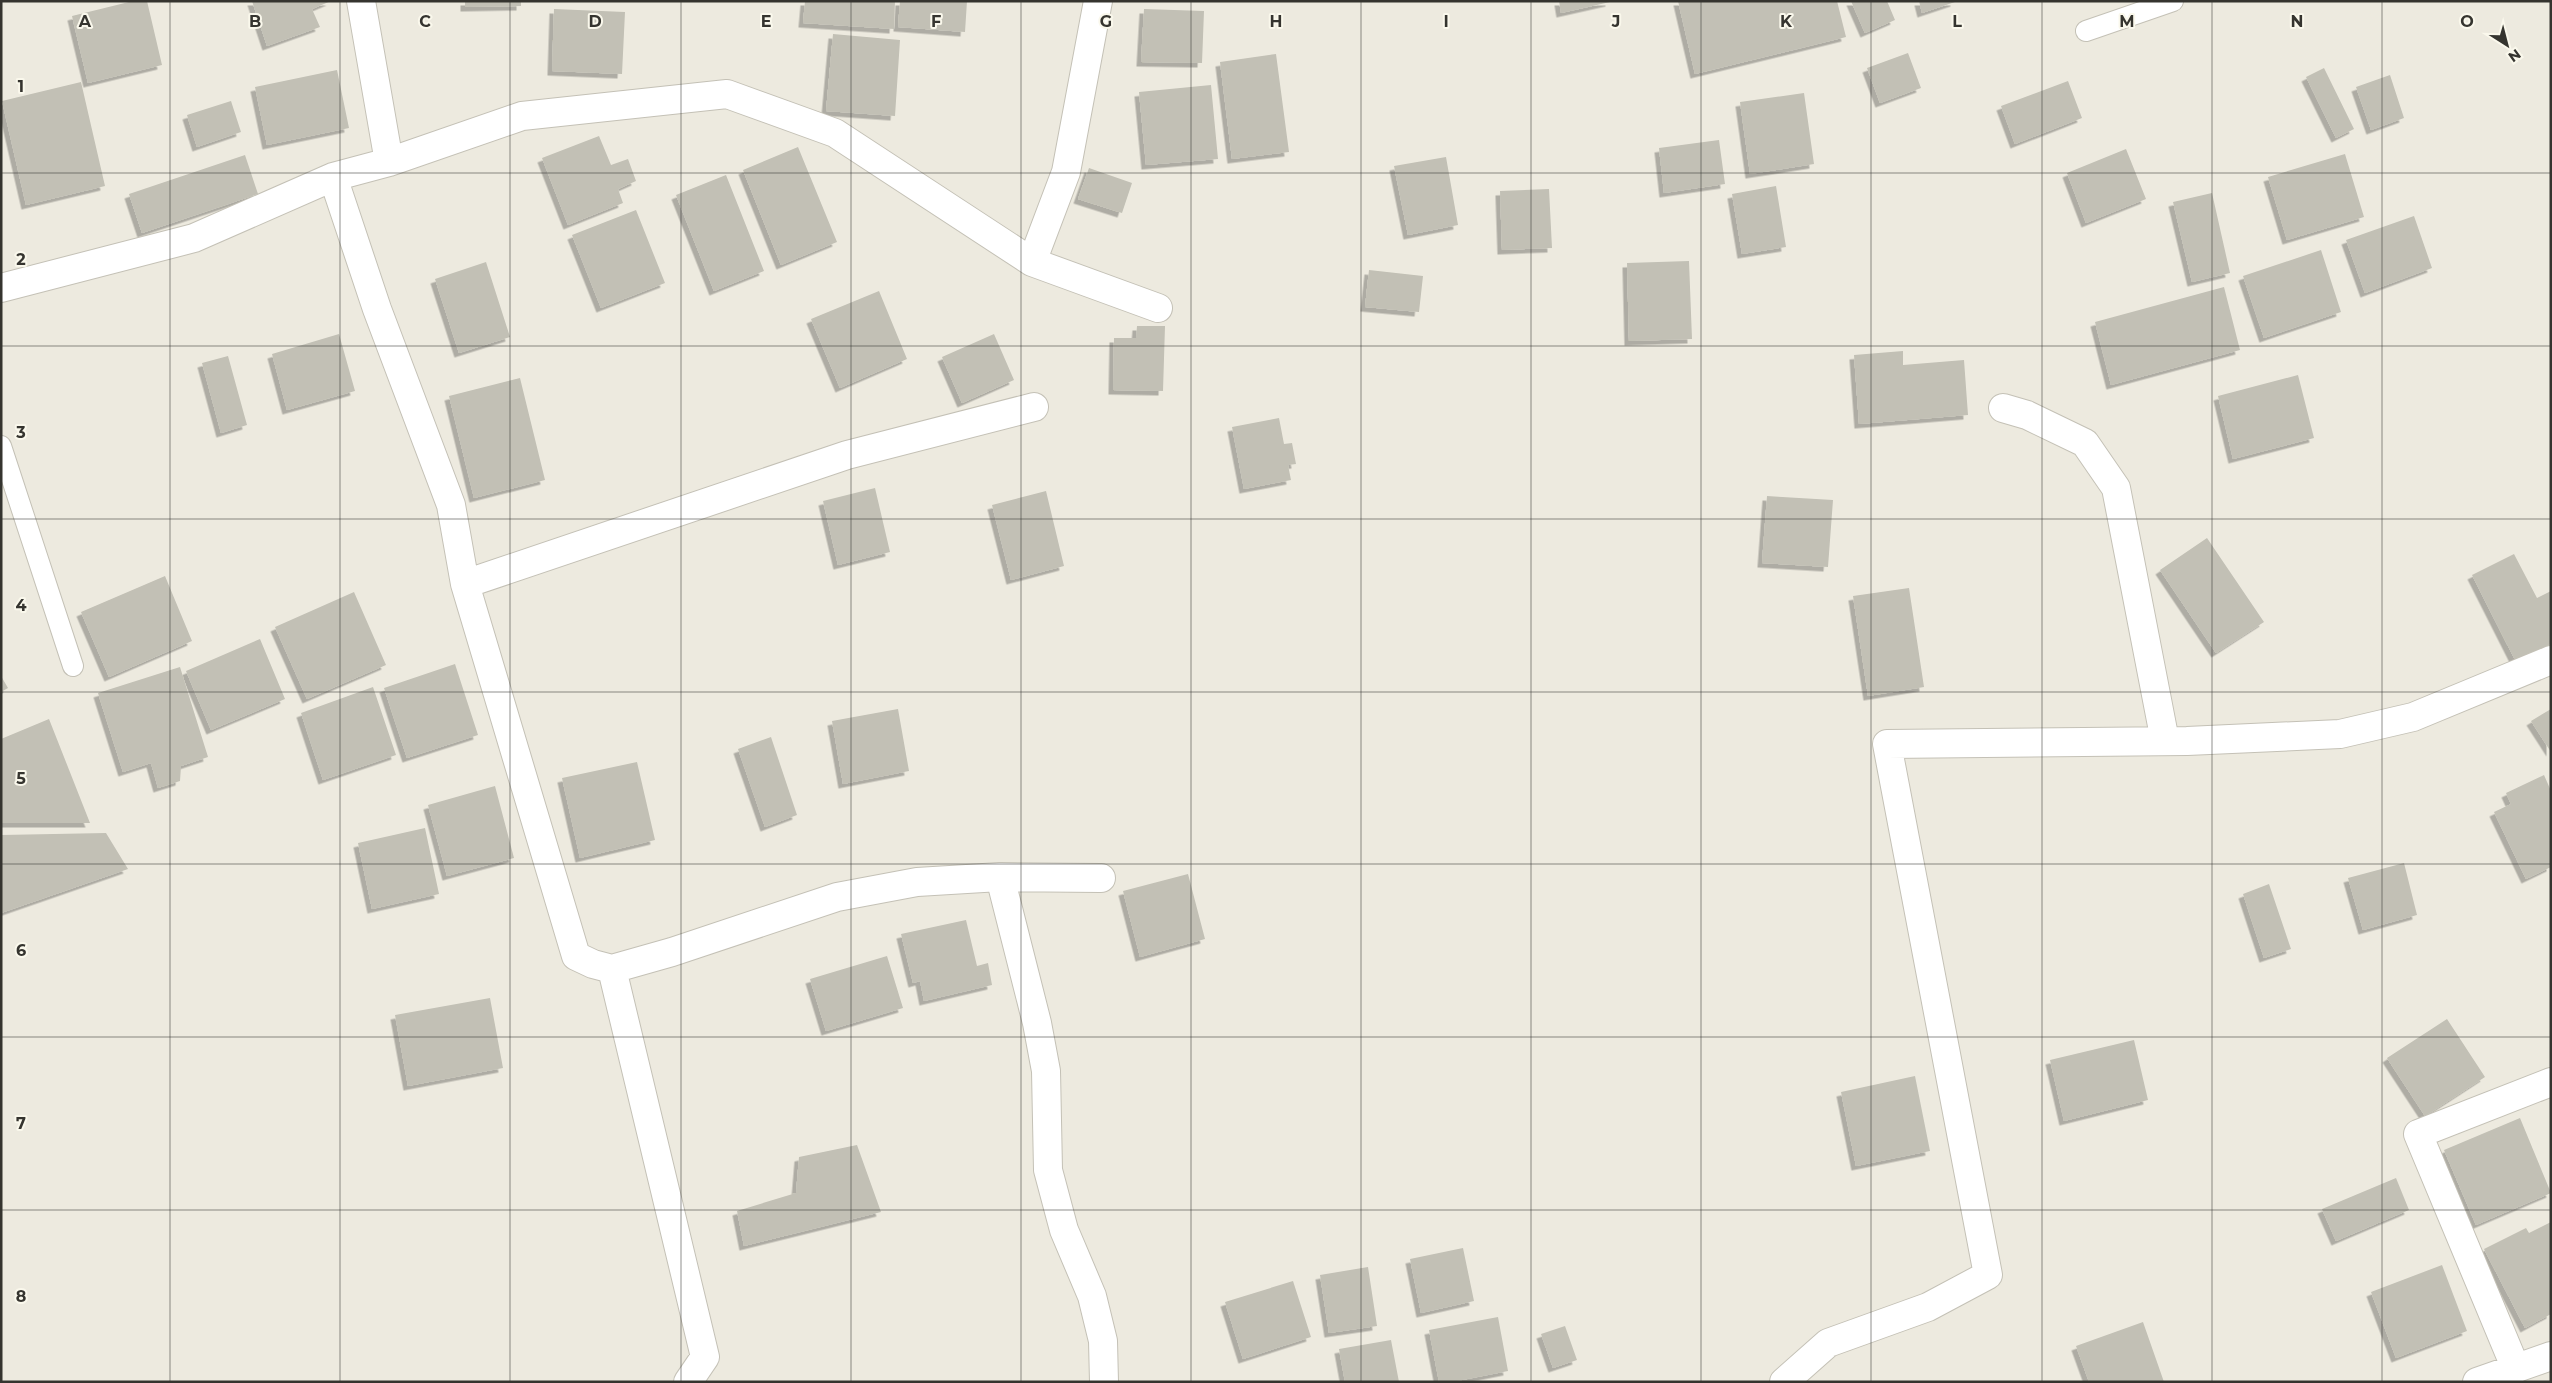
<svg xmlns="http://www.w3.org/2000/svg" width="2552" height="1383" font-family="Montserrat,sans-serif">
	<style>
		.building { fill: #c2c0b5; filter: url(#shadow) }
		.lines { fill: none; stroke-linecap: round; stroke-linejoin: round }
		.service-casing { stroke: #c4c1b6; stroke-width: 22 }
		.minor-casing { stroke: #c4c1b6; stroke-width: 30 }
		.service { stroke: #fff; stroke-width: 20 }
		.minor { stroke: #fff; stroke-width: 28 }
		.grid { fill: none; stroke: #35342f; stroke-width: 1; stroke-opacity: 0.55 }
		.grid-label { font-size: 16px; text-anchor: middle; font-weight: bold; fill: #35342f; stroke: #faf8ec; stroke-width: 4; stroke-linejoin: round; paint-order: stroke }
	</style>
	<defs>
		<filter id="shadow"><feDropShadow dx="-4.5" dy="4.5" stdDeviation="0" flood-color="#0004"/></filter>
	</defs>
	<rect width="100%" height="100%" fill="#edeadf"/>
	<!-- building -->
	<path class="building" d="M133,1H147L162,65L88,83L72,16Z
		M252,1H331L312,9L320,27L267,46Z
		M465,1H521V6L465,7Z
		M805,1H895L894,29L803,23Z
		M900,1H967L965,32L898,27Z
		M1559,1H1610V2L1561,13Z
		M1678,1H1837L1846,37L1695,74Z
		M1851,1H1887L1895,20L1865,33Z
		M1919,1H1955V2L1922,13Z
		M554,9L625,12L622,74L552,71Z
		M1144,9L1204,11L1202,63L1141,62Z
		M833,34L900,40L895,116L826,111Z
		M1908,53L1921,88L1880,103L1867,68Z
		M1276,54L1289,152L1232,159L1220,62Z
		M2324,68L2354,129L2336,138L2306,77Z
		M337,70L349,128L267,145L255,87Z
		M2390,75L2404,118L2371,130L2356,87Z
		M2068,81L2082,118L2015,144L2001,106Z
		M81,82L105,186L26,205L2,101Z
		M1211,85L1218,159L1146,165L1139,92Z
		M1804,93L1814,164L1750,174L1740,102Z
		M231,101L241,132L197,147L187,115Z
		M599,136L611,165L628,159L636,181L618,189L623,203L568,225L542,158Z
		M1719,140L1725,184L1664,193L1659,148Z
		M798,147L837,242L781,265L743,170Z
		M2126,149L2146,199L2086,223L2067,173Z
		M2345,154L2364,217L2287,240L2268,177Z
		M245,155L258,194L142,233L129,194Z
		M1446,157L1458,225L1408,235L1394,166Z
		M1089,168L1132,183L1122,213L1078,199Z
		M726,175L764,271L714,291L676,195Z
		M1776,186L1786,247L1742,254L1732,194Z
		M1549,189L1552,248L1502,250L1500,191Z
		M2212,193L2230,273L2192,282L2173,202Z
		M636,210L665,283L601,308L572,235Z
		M2414,216L2432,268L2365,293L2346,240Z
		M2321,250L2341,312L2264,338L2243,276Z
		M1689,261L1692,339L1629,341L1627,263Z
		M486,262L510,337L459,353L435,279Z
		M1369,270L1423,276L1419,312L1365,307Z
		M2224,287L2240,350L2111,385L2095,322Z
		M879,291L907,359L840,388L811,319Z
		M1137,326H1165L1163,391L1113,390L1114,338H1136Z
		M339,334L355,391L287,410L272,354Z
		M994,334L1014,380L962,403L942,357Z
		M1903,351V365L1964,360L1968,415L1859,424L1854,355Z
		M228,356L247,425L221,433L202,363Z
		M2298,375L2314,438L2233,459L2218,396Z
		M520,378L545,480L474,498L449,396Z
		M1279,418L1284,444L1292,443L1296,464L1288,465L1291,480L1244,489L1232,427Z
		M875,488L890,552L838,565L823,501Z
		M1046,491L1064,566L1011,580L992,505Z
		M1767,496L1833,500L1828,567L1762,563Z
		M2207,538L2264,622L2216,653L2160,570Z
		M2514,554L2537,598L2551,591V644L2516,662L2472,575Z
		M165,576L192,641L109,677L81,612Z
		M1909,588L1924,687L1868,696L1853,596Z
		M354,592L386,665L307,699L275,627Z
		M260,639L285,699L211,730L186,671Z
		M455,664L478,735L407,758L384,688Z
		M180,667L208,757L181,766L180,781L158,788L151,763L123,772L98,693Z
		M1,676L8,688L1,692Z
		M373,687L396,755L323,780L301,713Z
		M898,709L909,771L843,784L832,721Z
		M2551,709V752L2531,721Z
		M49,719L90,823H1V739Z
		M771,737L797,815L765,827L738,749Z
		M637,762L655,840L580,858L562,778Z
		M2544,775L2551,791V867L2526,879L2494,812L2511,804L2506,793Z
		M495,786L514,858L447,876L428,805Z
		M425,828L439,894L372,909L358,843Z
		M106,833L128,869L1,913V835Z
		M2404,863L2417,915L2363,930L2348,878Z
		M1188,874L1205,939L1140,957L1123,891Z
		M2269,884L2291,949L2264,958L2243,894Z
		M966,920L977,966L988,963L992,985L924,1001L920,981L913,983L901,934Z
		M887,956L903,1008L826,1031L810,979Z
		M490,998L503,1068L408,1086L395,1015Z
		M2447,1019L2485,1077L2425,1116L2387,1058Z
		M2134,1040L2148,1100L2064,1121L2050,1060Z
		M1915,1076L1930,1151L1856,1166L1841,1092Z
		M2520,1118L2551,1193L2476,1225L2444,1150Z
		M857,1145L881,1212L744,1246L737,1211L796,1193L799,1157Z
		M2396,1178L2409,1210L2336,1241L2322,1209Z
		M2551,1222V1314L2525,1328L2484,1249L2526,1228L2529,1233Z
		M1463,1248L1474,1301L1421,1313L1410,1259Z
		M2442,1265L2467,1331L2396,1358L2371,1292Z
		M1368,1267L1377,1326L1329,1333L1320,1275Z
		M1293,1281L1311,1337L1243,1359L1225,1302Z
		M1498,1317L1508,1371L1452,1382H1439L1429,1330Z
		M2143,1322L2164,1382H2089L2076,1346Z
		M1565,1326L1577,1360L1553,1368L1541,1334Z
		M1391,1340L1399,1382H1345L1339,1349Z"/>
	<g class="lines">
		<!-- service casing -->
		<g class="service-casing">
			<path id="service" d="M2086,31L2173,1
				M1,446L73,666"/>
		</g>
		<!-- minor casing -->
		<g class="minor-casing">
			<path id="minor" d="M361,1L389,162
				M333,177L377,309L451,505L465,584L576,956L593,964L612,969L672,952L837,897L917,882L1000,877L1101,878
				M1032,262L1066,172L1098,1
				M1,288L194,238L333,177L389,162L522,116L727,94L835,133L1032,262L1158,308
				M2003,408L2027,415L2085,443L2116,488L2165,741
				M465,584L847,455L1034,407
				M1000,877L1037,1023L1046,1071L1048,1170L1064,1230L1092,1296L1103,1341L1104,1382
				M612,969L705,1357L688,1382
				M2516,1369L2418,1134L2551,1082
				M1784,1382L1828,1343L1928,1307L1988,1275L1887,744L2187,741L2340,734L2413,717L2551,660
				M2477,1382L2551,1356"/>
		</g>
		<!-- service -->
		<use href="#service" class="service"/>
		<!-- minor -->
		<use href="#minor" class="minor"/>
	</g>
	<!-- grid -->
	<path class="grid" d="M170,1V1382M340,1V1382M510,1V1382M681,1V1382M851,1V1382M1021,1V1382M1191,1V1382M1361,1V1382M1531,1V1382M1701,1V1382M1871,1V1382M2042,1V1382M2212,1V1382M2382,1V1382M1,173H2551M1,346H2551M1,519H2551M1,692H2551M1,864H2551M1,1037H2551M1,1210H2551"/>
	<g class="grid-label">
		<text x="85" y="27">A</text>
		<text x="255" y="27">B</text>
		<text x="425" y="27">C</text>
		<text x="595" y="27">D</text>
		<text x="766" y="27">E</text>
		<text x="936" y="27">F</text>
		<text x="1106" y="27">G</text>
		<text x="1276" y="27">H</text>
		<text x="1446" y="27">I</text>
		<text x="1616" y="27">J</text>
		<text x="1786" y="27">K</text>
		<text x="1957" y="27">L</text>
		<text x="2127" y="27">M</text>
		<text x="2297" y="27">N</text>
		<text x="2467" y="27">O</text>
		<text x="21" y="92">1</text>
		<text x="21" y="265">2</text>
		<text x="21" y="438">3</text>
		<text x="21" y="611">4</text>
		<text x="21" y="784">5</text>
		<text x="21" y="956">6</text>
		<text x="21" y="1129">7</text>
		<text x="21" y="1302">8</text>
	</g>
	<!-- border -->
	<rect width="2552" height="1383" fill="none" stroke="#35342f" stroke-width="5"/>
	<!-- north arrow -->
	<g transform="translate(2507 45) rotate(144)" stroke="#faf8ec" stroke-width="4" paint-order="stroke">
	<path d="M0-4L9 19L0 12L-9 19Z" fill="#35342f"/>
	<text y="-8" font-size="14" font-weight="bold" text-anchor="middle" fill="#35342f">N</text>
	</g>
</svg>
